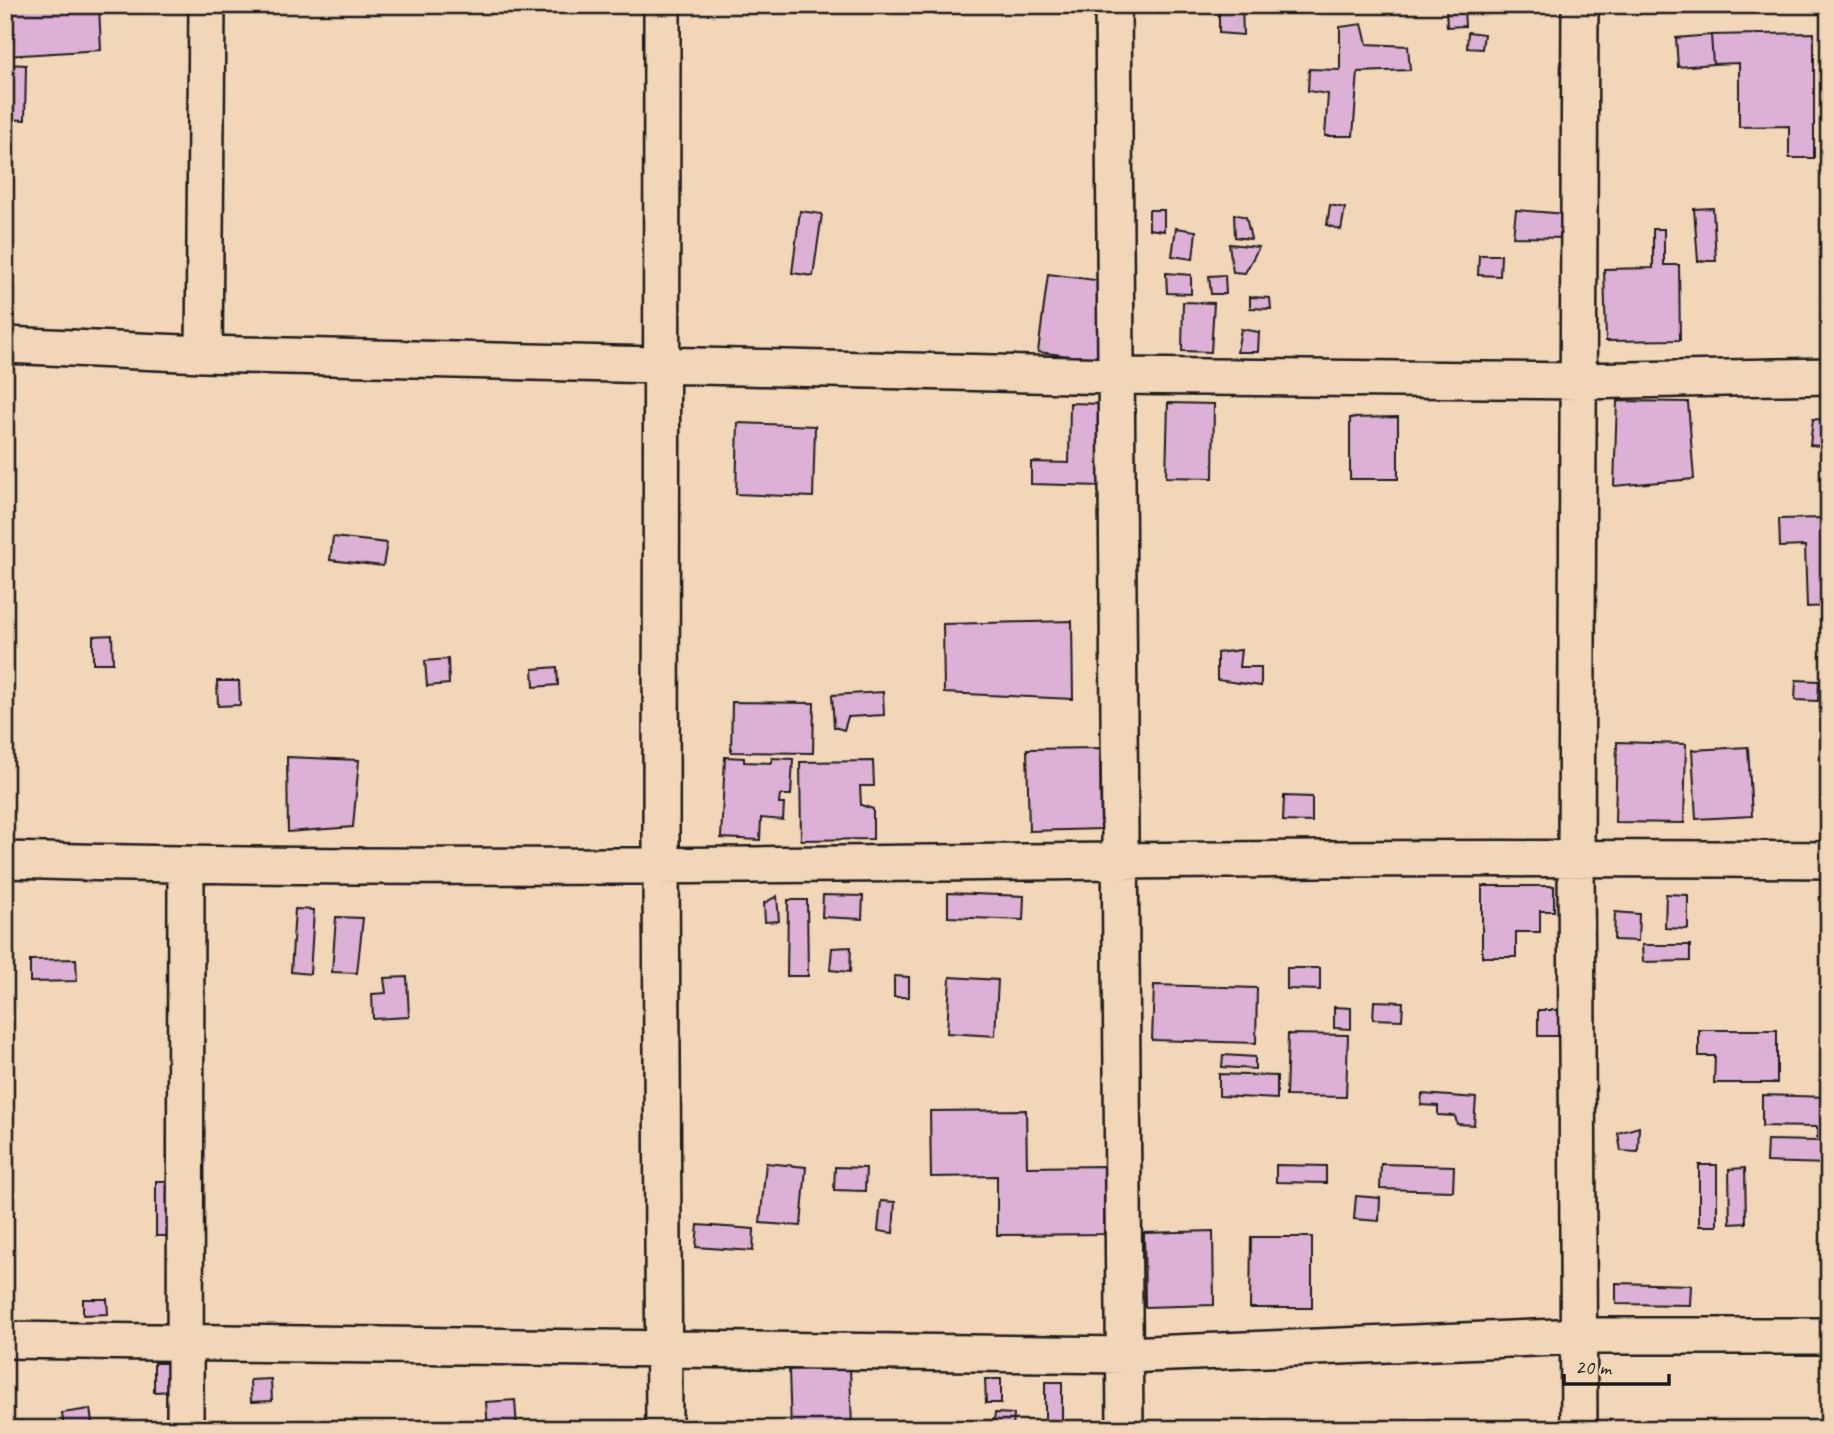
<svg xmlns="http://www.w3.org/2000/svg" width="1834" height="1434" font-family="Caveat,sans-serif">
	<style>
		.building { fill: #ddb1d6; stroke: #1c1c1c; stroke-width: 2 }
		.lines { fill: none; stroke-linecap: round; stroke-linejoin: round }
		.minor-casing { stroke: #1c1c1c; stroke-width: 40 }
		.minor { stroke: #f2d6b8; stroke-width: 35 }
	</style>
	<rect width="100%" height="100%" fill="#f2d6b8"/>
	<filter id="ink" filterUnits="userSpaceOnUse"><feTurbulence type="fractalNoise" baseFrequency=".0143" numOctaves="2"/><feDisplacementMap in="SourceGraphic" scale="14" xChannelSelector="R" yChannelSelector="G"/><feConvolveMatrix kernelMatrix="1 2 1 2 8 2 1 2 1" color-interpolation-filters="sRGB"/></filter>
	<g filter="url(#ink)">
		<!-- building -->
		<path class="building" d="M5,5H99L101,50L6,56Z
			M1219,6H1242L1243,35L1219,33Z
			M1464,7L1465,26L1447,27L1446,8Z
			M1362,24L1367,44L1408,46L1410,70L1358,72L1353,136H1325L1328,94L1308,91L1309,69L1340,70V27Z
			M1468,32L1484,34L1482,49L1467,48Z
			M1814,33V158H1789V126L1739,127V63L1713,64L1711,35Z
			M1711,35L1713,64L1678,67L1676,38Z
			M5,64L26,65L25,120L5,119Z
			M1330,205L1345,208L1341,230L1327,225Z
			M1713,208L1716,261H1698L1694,209Z
			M1149,210H1164V231L1149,229Z
			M1516,210L1566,214L1567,238L1513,237Z
			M800,211L822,214L813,276L792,273Z
			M1234,214L1246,217L1251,239L1235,237Z
			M1176,228L1196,231L1193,259L1172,256Z
			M1653,229H1664V265H1679L1680,340L1606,341L1604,269L1653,268Z
			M1229,244L1259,247L1245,273L1233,272Z
			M1479,255H1501L1500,276L1478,275Z
			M1166,273L1191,275V294L1167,293Z
			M1048,274L1111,282L1101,360L1038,352Z
			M1225,275L1226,294H1211L1209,276Z
			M1250,297L1270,298L1271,309L1250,308Z
			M1183,302L1214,303L1211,352L1182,351Z
			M1241,329L1259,332L1258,352H1237Z
			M1617,401L1688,402L1694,479L1614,486Z
			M1070,403L1103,404L1101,486L1031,484V462L1069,463Z
			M1168,403L1214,404L1213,478L1166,477Z
			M1398,417V479H1350V418Z
			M1813,419L1829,420V447L1810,445Z
			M738,423L815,426L813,497L736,494Z
			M1822,518L1823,542H1829V606L1807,607L1805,546L1780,547L1779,519Z
			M333,537L387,543L383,566L330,560Z
			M1072,621L1073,699L944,693L943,624Z
			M112,635L113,663H93V636Z
			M1241,650L1239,667H1261V686L1217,680V653Z
			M448,659L449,684L427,686L425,661Z
			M557,667L558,685L534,687L533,669Z
			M1796,680L1819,681L1818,701L1795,700Z
			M217,681H239L240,705L218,706Z
			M883,692L884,715L848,717L844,730L834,727L832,695Z
			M732,702L814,703L813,753L731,752Z
			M1617,742L1686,744L1684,823L1615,822Z
			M1748,747L1752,816L1696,819L1692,750Z
			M1100,748L1101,829L1029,831L1027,749Z
			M287,757L359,760L353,827L288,832Z
			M725,757L744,758V762L772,763V758L793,759L791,795H780L779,804H784L783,820L761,818L760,840L721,838Z
			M873,761L874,786H860L861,805L873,809V839L801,840L800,762Z
			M1284,796L1312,797V822L1283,821Z
			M1482,886H1554V911H1540V932H1516V957H1482Z
			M948,893L1024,896L1023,920L948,917Z
			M1666,894L1688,895V929L1665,928Z
			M823,895L863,896L862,919L822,917Z
			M777,896L779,921L765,922L764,903Z
			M788,900H807L808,976H787Z
			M295,909L314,910L310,974L291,972Z
			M1615,912L1639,914L1638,941L1614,940Z
			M336,917L363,918L357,973L332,972Z
			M1642,945H1690V961L1643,962Z
			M851,947L850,972L830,970L832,948Z
			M76,959L77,981L30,982V960Z
			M1287,968H1320V990L1287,989Z
			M894,976L909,977V997H894Z
			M407,977L409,1017L373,1019L372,994L386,993L384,978Z
			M950,977L998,980L995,1036L947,1033Z
			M1154,985L1257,988L1256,1043L1152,1040Z
			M1374,1001L1403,1002L1402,1020L1373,1019Z
			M1334,1007L1351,1008V1029L1334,1028Z
			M1538,1010H1562V1036H1538Z
			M1699,1030H1777V1083H1714L1715,1056H1699Z
			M1288,1034L1348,1035L1346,1097L1286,1096Z
			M1223,1055L1255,1057V1069L1222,1067Z
			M1219,1074L1277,1076V1099L1219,1096Z
			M1422,1094L1476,1098L1474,1125L1457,1124L1455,1116L1438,1115V1106L1421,1105Z
			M1762,1095L1829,1097L1828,1164L1766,1162L1767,1140L1817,1141V1127L1762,1126Z
			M1026,1110L1027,1167L1104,1166V1234L997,1235V1176L931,1177L930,1111Z
			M1639,1127L1638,1152L1621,1151L1618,1133Z
			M766,1163L806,1167L801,1226L760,1223Z
			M1381,1164L1454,1166L1453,1191L1380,1189Z
			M1276,1165L1326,1166V1183L1276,1182Z
			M1699,1165H1717V1226H1699Z
			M835,1167L866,1168L865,1191L834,1190Z
			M1745,1168L1746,1223L1730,1224L1729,1169Z
			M156,1181H177V1236H156Z
			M1356,1196L1380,1198L1379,1221L1354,1219Z
			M881,1201L895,1202L893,1233L878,1231Z
			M698,1225L754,1229L753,1251L696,1247Z
			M1213,1231L1214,1305L1145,1307L1144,1233Z
			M1251,1237H1312V1308H1250Z
			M1616,1283L1691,1285L1690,1305L1616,1304Z
			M83,1299H107L108,1314L83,1315Z
			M154,1363H174L173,1391L154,1392Z
			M850,1367L852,1429H791L789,1370Z
			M271,1379L272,1401L251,1402L250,1380Z
			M985,1379H1001V1403H986Z
			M1045,1382H1062V1423H1121V1429H1045Z
			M515,1400L517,1429H488L486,1402Z
			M90,1409L93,1429H64L62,1413Z
			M995,1413L1014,1414L1013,1429H993Z"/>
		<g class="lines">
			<!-- minor casing -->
			<g class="minor-casing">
				<path id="minor" d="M662,5L661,866L664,1429
					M1113,5L1125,1429
					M5,345L204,354L1115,376L1579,381L1829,376
					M204,354L207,5
					M5,860C375,871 744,865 1114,861C1352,858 1590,858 1829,860
					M5,1340L1125,1355L1580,1336H1829
					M185,1429L186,865
					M1579,1429L1576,858L1580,5"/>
			</g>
			<!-- minor -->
			<use href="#minor" class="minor"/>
		</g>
	</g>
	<!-- margin -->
	<rect width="1834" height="1434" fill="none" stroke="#f2d6b8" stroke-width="28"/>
	<rect x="14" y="14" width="1806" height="1406" fill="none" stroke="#1c1c1c" stroke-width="2.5" filter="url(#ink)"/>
	<!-- scale -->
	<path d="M1564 1374v10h105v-10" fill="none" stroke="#1c1c1c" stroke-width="3.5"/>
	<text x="1575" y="1374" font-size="21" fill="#1c1c1c" stroke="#f2d6b8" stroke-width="5" paint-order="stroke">20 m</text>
</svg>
